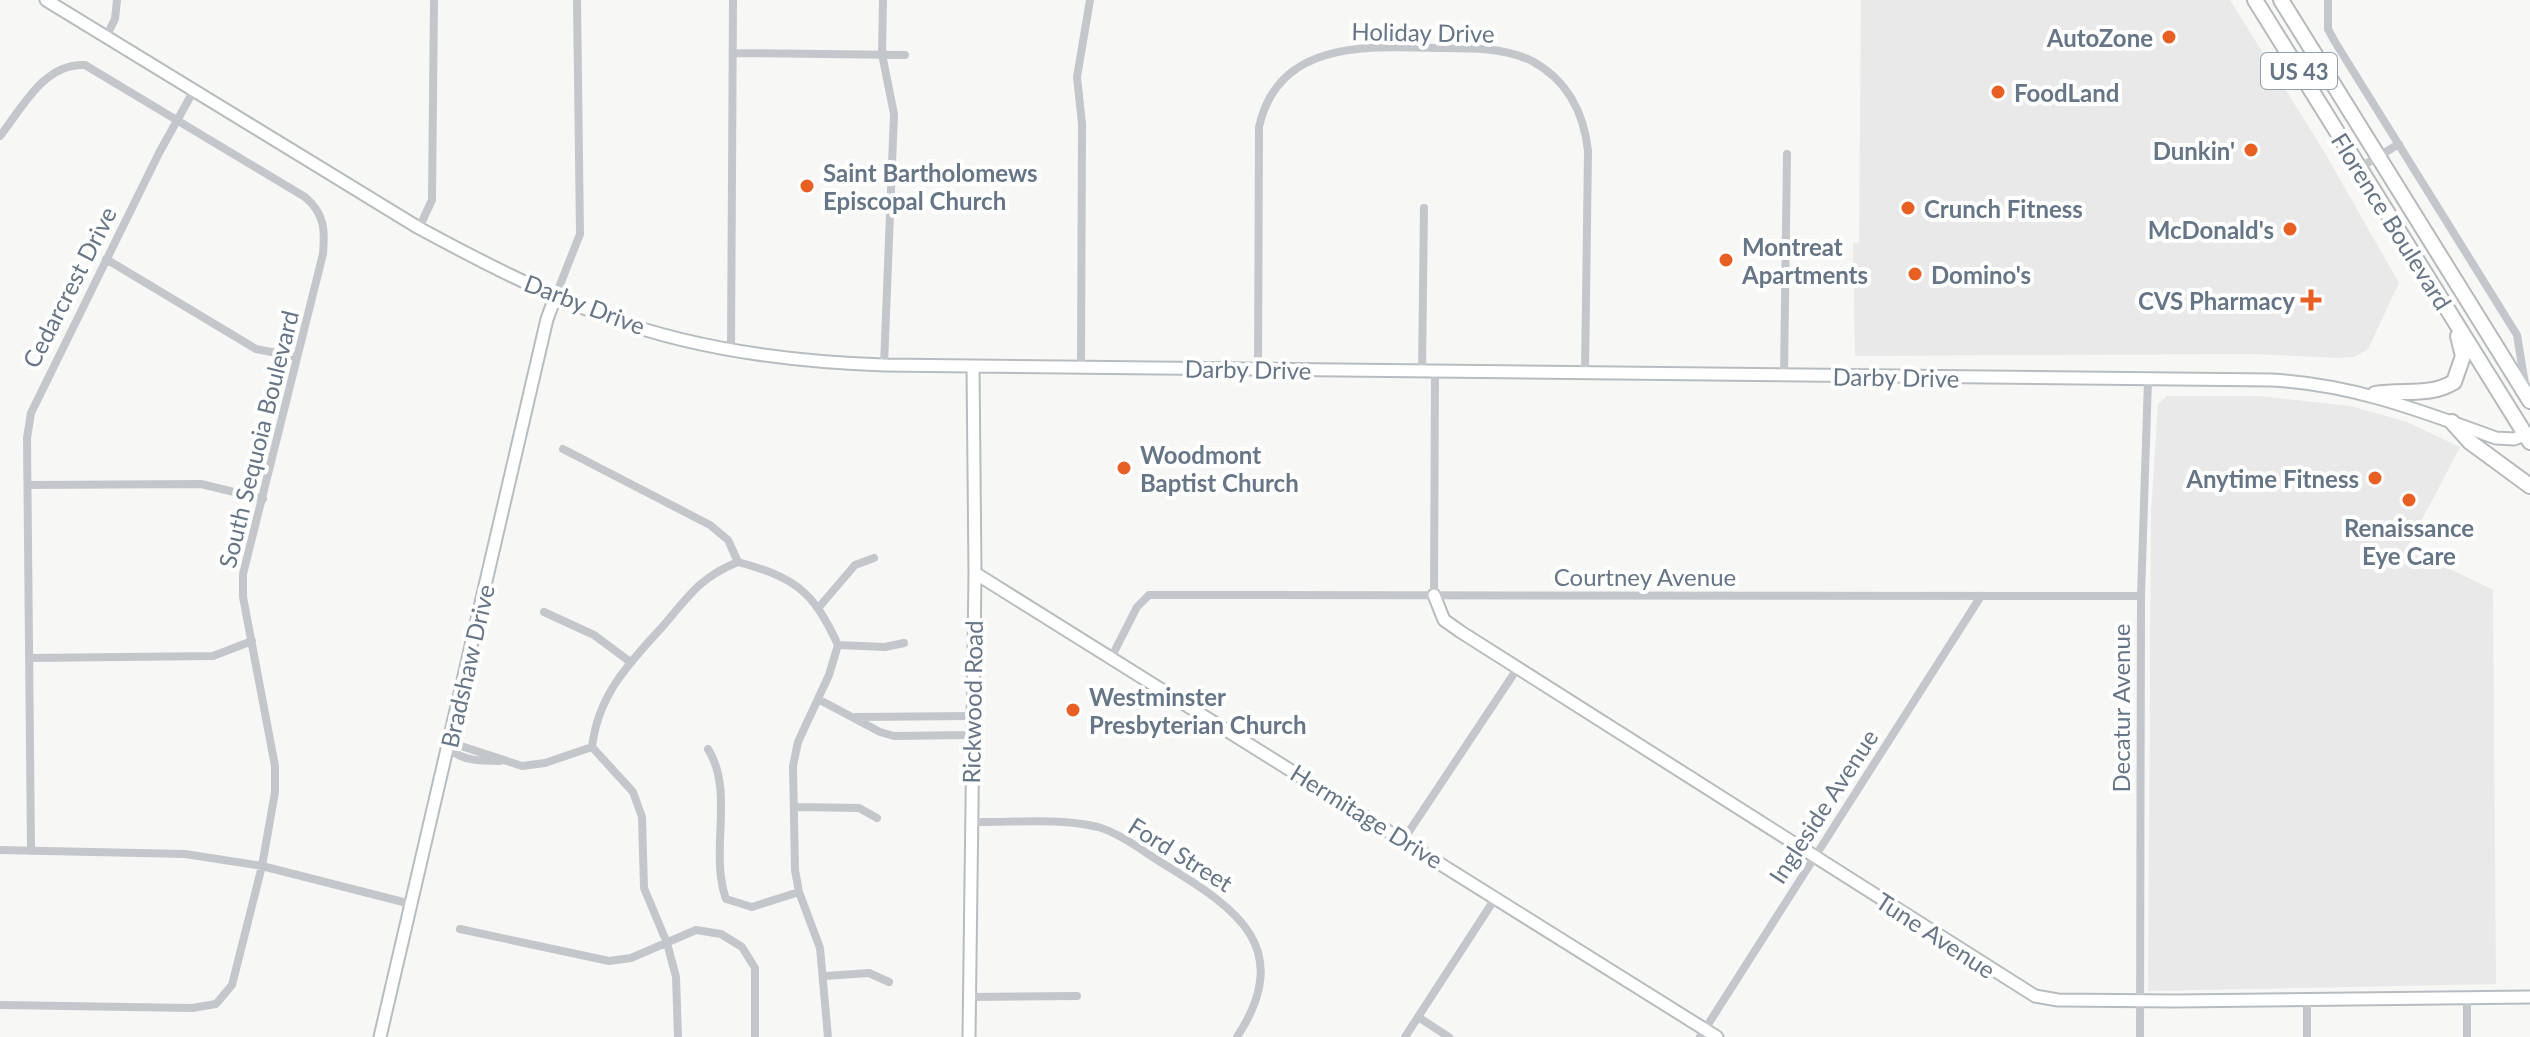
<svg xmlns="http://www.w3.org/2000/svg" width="2530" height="1037" font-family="Lato,sans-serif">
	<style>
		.built { fill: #e8e9e8 }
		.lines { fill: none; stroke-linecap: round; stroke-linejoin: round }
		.secondary-casing { stroke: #b7bcc1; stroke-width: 15 }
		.highway-casing { stroke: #b6b9bd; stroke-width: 18 }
		.street { stroke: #c3c7cb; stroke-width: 8 }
		.secondary { stroke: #fff; stroke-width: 11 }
		.highway { stroke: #fff; stroke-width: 14 }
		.poi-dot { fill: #e85f24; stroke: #fff; stroke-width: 3 }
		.labels { text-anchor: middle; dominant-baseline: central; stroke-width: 8; stroke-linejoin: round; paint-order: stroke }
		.shield { fill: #fff; stroke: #949fab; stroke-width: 2 }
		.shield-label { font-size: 22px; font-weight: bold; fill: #667687 }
		.street-label { font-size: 24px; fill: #667687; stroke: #fff }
		.poi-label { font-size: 24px; font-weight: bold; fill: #667687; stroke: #fff; text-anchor: start }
	</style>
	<rect width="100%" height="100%" fill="#f7f8f5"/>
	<!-- built -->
	<path class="built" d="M1861,0H2230L2325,153L2399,283L2368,349L2354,357L2340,358L2254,354L1855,356L1853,243H1859Z
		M2167,396H2258L2350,406L2407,422L2460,447L2407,548L2493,590L2496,984L2148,991L2151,513L2158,404Z"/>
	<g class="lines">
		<!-- secondary casing -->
		<g class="secondary-casing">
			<path id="secondary" d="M46,0L419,228C480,261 542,293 607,317C693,349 793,362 884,365L2272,380C2355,385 2418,410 2496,438L2514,439L2530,433
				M975,573L1717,1037
				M1434,595L1444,620L1461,632L2035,996L2058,1000L2176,1001L2530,997
				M380,1037L547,319L556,295
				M969,1037L975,573L973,366"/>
		</g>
		<!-- highway casing -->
		<g class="highway-casing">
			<path id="highway" d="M2255,0L2530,442
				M2281,0L2530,401
				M2375,394C2403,389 2429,397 2454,382L2463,356L2458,336
				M2452,422L2470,442L2530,486"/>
		</g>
		<!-- street -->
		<path class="street" d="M883,0L882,54L894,114L884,365
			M2328,0V29L2335,42L2517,335L2526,390
			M106,37L115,19L117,0
			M733,53L905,55
			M0,136C23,107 44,63 85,65L305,197C325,214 325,230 323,254L243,574V597L275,766V792L262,866L232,985L216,1004L192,1008L0,1005
			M2359,168L2399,144
			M419,228L432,200L434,0
			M106,259L256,349L297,357
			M556,295L580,234L577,0
			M731,348L733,0
			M1081,367L1082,124L1077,77L1090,0
			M1258,370L1259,127C1278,41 1365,46 1435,48C1466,48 1504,47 1532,61C1567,80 1584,113 1588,151L1585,373
			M1422,372L1424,208
			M1784,376L1787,154
			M563,449L710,525L728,540L738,562
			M29,485L201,484L263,499
			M1434,595L1435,372
			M820,606L855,565L874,558
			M544,612L594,635L629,661
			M838,645L885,647L904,643
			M30,658L213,656L252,641
			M1110,660L1137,607L1149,595L2141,596
			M818,699L880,732L894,736L971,735
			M856,717L971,716
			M448,748L458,745L522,766L545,763L592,747
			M448,748C462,761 481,761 500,761
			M708,749C735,792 709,852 726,899L752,907L799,892
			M795,807L859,808L877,818
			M970,822C1011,823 1058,817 1098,827C1122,834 1145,853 1167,866C1237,909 1295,948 1237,1037
			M1404,839L1517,669
			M0,850L185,854L262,866L411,904
			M31,851L27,438L31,413L159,153L194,90
			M460,929L609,961L631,958L696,930L721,934L742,947L755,968V1037
			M825,976L869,973L889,982
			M970,997L1077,996
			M2467,998V1037
			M1418,1017L1449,1037
			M678,1037L676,977L667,943L644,888L642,817L633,792L592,747C598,695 629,663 663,626C688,597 700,577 738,562C796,578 813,591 838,645L829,675L798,742L793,766L795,870L799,892L820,948L828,1037
			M1405,1037L1496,897
			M1700,1037L1981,596
			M2140,1037L2141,596L2148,380
			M2307,1037V999"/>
		<!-- secondary -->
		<use href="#secondary" class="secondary"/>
		<!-- highway -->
		<use href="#highway" class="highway"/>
	</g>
	<!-- markers -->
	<g class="poi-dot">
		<circle cx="2169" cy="37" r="8"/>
		<circle cx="1998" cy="92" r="8"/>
		<circle cx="2251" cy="150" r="8"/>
		<circle cx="807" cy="186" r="8"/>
		<circle cx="1908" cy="208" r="8"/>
		<circle cx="2290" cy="229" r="8"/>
		<circle cx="1726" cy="260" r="8"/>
		<circle cx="1915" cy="274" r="8"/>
		<path d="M2307 288h8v8h8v8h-8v8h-8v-8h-8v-8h8z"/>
		<circle cx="1124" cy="468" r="8"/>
		<circle cx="2375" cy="478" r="8"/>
		<circle cx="2409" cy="500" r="8"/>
		<circle cx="1073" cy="710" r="8"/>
	</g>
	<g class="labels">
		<!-- shield labels -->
		<rect class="shield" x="2261" y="53" width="76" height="36" rx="6"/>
		<g class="shield-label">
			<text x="2299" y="71">US 43</text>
		</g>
		<!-- street labels -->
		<g class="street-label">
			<text transform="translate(1423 32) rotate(1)">Holiday Drive</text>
			<text transform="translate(2392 221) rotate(58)">Florence Boulevard</text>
			<text transform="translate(69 287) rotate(-63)">Cedarcrest Drive</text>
			<text transform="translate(585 304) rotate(21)">Darby Drive</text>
			<text transform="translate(1248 369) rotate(1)">Darby Drive</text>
			<text transform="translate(1896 377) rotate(1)">Darby Drive</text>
			<text transform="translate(258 439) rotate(-76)">South Sequoia Boulevard</text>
			<text x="1645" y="576">Courtney Avenue</text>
			<text transform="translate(467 666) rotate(-77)">Bradshaw Drive</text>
			<text transform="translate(972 702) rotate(-89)">Rickwood Road</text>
			<text transform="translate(2120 708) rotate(-90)">Decatur Avenue</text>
			<text transform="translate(1823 806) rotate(-57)">Ingleside Avenue</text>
			<text transform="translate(1367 816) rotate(32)">Hermitage Drive</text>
			<text transform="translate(1181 854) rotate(32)">Ford Street</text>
			<text transform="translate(1936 935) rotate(33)">Tune Avenue</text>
		</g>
		<!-- poi labels -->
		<g class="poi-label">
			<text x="2153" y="37" text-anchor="end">AutoZone</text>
			<text x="2014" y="92">FoodLand</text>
			<text x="2235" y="150" text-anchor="end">Dunkin'</text>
			<text x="823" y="172">Saint Bartholomews<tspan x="823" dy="28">Episcopal Church</tspan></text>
			<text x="1924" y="208">Crunch Fitness</text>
			<text x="2274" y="229" text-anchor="end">McDonald's</text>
			<text x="1742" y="246">Montreat<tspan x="1742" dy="28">Apartments</tspan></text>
			<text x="1931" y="274">Domino's</text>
			<text x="2295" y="300" text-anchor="end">CVS Pharmacy</text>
			<text x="1140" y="454">Woodmont<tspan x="1140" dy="28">Baptist Church</tspan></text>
			<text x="2359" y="478" text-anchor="end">Anytime Fitness</text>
			<text x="2409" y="527" text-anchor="middle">Renaissance<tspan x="2409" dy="28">Eye Care</tspan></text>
			<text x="1089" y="696">Westminster<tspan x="1089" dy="28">Presbyterian Church</tspan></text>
		</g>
	</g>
</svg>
